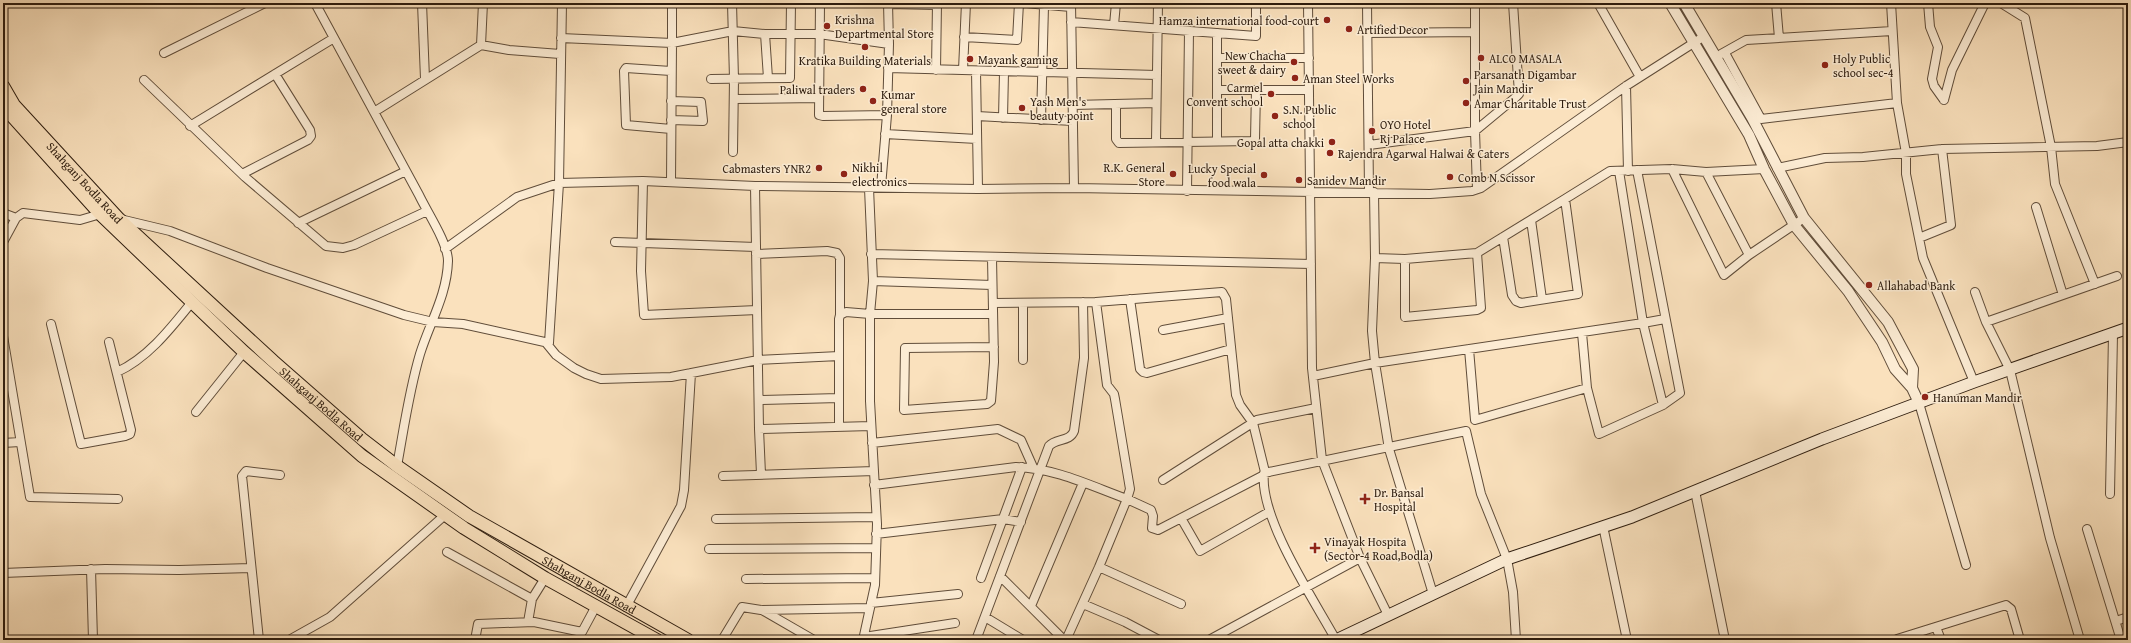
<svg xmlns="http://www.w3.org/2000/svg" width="2131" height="643" font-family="'Gentium Book Plus',serif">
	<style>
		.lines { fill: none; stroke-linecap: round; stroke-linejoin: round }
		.minor-casing { stroke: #604d3a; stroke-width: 10 }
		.tertiary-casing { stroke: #604d3a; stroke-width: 12 }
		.secondary-casing { stroke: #2d1c0e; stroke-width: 13 }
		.primary-casing { stroke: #2d1c0e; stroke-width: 14 }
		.minor { stroke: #fcecd4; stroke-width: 8 }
		.tertiary { stroke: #fcecd4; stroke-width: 10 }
		.secondary { stroke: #fcecd4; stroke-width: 11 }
		.primary { stroke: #fae1bd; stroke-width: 12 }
		.poi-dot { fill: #8f2418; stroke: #fcecd4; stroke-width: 1.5 }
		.labels { text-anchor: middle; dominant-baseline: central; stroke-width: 3; stroke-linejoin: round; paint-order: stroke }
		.poi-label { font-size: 12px; fill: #2d1c0e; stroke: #fcecd4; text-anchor: start }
		.street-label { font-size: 12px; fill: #2d1c0e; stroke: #fcecd4 }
	</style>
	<rect width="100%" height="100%" fill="#fae1bd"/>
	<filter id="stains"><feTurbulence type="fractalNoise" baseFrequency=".005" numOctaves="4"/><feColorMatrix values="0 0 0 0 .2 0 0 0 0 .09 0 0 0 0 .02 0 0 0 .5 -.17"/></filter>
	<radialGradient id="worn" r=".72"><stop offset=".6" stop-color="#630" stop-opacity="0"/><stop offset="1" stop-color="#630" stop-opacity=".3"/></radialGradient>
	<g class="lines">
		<!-- minor casing -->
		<g class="minor-casing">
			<path id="minor" d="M315,3C349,67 385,131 419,195C427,212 448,243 448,261C447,295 430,322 420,354C409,391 404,428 397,466
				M422,3L425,79
				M672,3V43L733,31L765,34H819L889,44L887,115L881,187
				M732,3L734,79L733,152
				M820,3L819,115L823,116L887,115
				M888,3L889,44
				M1024,3L1071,7
				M1071,3L1074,188
				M1308,3L1312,368L1322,460L1360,558L1388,615
				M1367,3L1369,192
				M1475,3V131L1477,189
				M1598,3L1640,77
				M1776,3L1779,38
				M1891,3L1897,103L1906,153V174L1923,258L1974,382
				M1928,3L1930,27L1938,47L1932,79L1934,86L1944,100
				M2001,3L2025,18L2051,147L2055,184L2095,284
				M888,4L937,5
				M1071,22L1256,36V3
				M1114,25L1116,3
				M1368,33L1475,32
				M765,34L768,78
				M964,37L1017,40L1019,3
				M561,38L672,43L671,182
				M481,45L483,3
				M164,53L265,3
				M1725,53L1761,119L1897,103
				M1721,54L1746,40L1892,31
				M1217,58H1309
				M888,68L1157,75
				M936,70L937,3
				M963,70L966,3
				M976,71L978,189
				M711,79L790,78L791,3
				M144,80L245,177L326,246L343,248L354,245L427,211
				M1626,86L1628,171
				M1217,90H1309
				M734,99L819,98
				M1944,100L1952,70L1985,3
				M1116,104V139L1119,143L1252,141L1255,139L1256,90
				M1073,105L1156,103
				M374,112L481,45L509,50L560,54
				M977,116L1073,121
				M1003,118L1004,72
				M671,120L703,121L701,102L671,101
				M1041,120L1044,6
				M190,126L334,38
				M671,129L626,125L624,71L626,68L671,71
				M885,134L977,139
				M1156,141L1158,3
				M1217,141V33
				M1369,145L1475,131L1516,97L1519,94L1513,3
				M1777,168L1825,158L1863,157L1942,149L2097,146L2128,142
				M1672,169L1724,275L1749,255L1804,218
				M1619,171L1643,323L1665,319
				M1706,172L1764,169
				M242,174L308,140L311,136L310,130L275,74
				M643,181L641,271L644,315L757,310
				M755,186L759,429
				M1187,191L1189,31
				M1374,192L1375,258L1372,331L1375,363L1389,449L1433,594
				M1565,199L1610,171L1672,169L1706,172L1749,255
				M2036,207L2063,295
				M3,213L16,218
				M120,219L170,231L267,268L404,315L433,322L463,324L549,343L559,183L562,3
				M1531,220L1542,299
				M298,223L406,171
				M1919,238L1951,225L1942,149
				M3,242L16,218L23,213L80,220L104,213
				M615,242L756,247
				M445,249L517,197L559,183L643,181L755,186L978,189L1074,188L1430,194L1472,191L1481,188L1626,86L1703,37
				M1477,253L1565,199L1578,294L1521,303L1516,301L1512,295L1503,237
				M756,254L827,251L837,253L840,258V315
				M871,254L1311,264
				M992,258L994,362L991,401L987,404L904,410L905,348L994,347
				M1375,258L1405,259L1477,253L1481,308L1477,310L1405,317V259
				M873,281L992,285
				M1975,292L1986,322L2010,370L2050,538L2080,640
				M1130,299L1140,369L1143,372L1147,373L1231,349
				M1096,302L1107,385L1114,394L1115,399L1130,489L1127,499L1151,510L1153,516L1152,528L1158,530L1264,475
				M993,303L1096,302L1222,292L1226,299L1236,395L1240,405L1253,423L1265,472
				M1986,322L2117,276
				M51,324L81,444L125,436L130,434L131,430L109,342
				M1163,330L1228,318
				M3,336L30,497L118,499
				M547,344L556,355L574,368L586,374L601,379L671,377L758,360L839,356
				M1469,349L1475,420L1587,388L1582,333
				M1023,360V303
				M117,372C148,358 171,328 192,302
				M1313,376L1375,363L1643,323L1663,405
				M1587,388L1599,434L1663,405L1680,393L1637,170
				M759,400L839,398
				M1919,403L1966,565
				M196,412L244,352
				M839,427V319L840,315L846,312L870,314H993
				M3,443L20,442
				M872,443L998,429L1021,440L1033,467
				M761,474L759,429L871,426
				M723,476L874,471
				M1163,480L1257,420L1316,408
				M874,485L1016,467C1055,468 1091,486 1127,499L1099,567L1066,640
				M1695,491L1725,640
				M2110,494L2113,334
				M1181,518L1200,551L1269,512
				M716,519L876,517
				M1603,526L1627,640
				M2087,529L2121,640
				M876,534L1003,519L1021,522
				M709,549L876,548
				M447,552L532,599
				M1099,567L1181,604
				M91,569L93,640
				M3,573L105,569L179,570L251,568
				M1000,576L1064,640
				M981,578L1022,467
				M746,579L875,578
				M871,603L958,594
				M1083,604L1125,622L1159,640
				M1031,606L1083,483
				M626,607L681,506L684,490L691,373
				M762,610L814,640
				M985,617L1023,640
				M2116,621L2128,617
				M528,622L532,599L545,578
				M1936,627L1941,640
				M1921,632L1924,640
				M864,637L955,623
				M1897,639L2006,605L2011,609L2020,640
				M259,640L242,476L246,471L280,475
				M289,640L330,617L445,515
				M475,640L478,624L534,622L582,632L596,606
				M722,640L742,607L761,610L870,608
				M863,640L875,585L877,524L870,401V314L873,281L869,188
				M976,640L1049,446C1056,438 1070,442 1074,431L1084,358L1083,302
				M1209,640L1360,558
				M1336,640C1314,600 1259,518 1264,473L1466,431L1481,494L1507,559L1513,592L1516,640"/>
		</g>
		<!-- tertiary casing -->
		<g class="tertiary-casing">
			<path id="tertiary" d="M1670,3L1749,135L1764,169L1794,225L1848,291L1882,342L1895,369L1912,388L1919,403
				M1684,3L1752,118L1804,218L1888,322L1913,369L1912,388"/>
		</g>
		<!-- secondary casing -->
		<g class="secondary-casing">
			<path id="secondary" d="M1336,640L1507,559L1632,517L1822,439L1974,382L2128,328"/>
		</g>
		<!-- primary casing -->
		<g class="primary-casing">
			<g id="primary">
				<path id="s1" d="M3,86L14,105L119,219L273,361L362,439L397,466L469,516L688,640"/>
				<path d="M3,106L101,215L244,352L362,456L464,528L545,578L657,640"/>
			</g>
		</g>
		<!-- minor -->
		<use href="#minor" class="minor"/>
		<!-- tertiary -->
		<use href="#tertiary" class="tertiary"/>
		<!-- secondary -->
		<use href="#secondary" class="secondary"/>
		<!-- primary -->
		<use href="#primary" class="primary"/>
	</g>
	<!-- markers -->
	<g class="poi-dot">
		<circle cx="1327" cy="20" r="4"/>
		<circle cx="827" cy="26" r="4"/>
		<circle cx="1349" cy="29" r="4"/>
		<circle cx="865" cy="47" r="4"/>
		<circle cx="1481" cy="58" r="4"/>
		<circle cx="970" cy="59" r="4"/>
		<circle cx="1294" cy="62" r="4"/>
		<circle cx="1825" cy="65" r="4"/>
		<circle cx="1295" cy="78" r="4"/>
		<circle cx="1466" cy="81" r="4"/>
		<circle cx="863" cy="89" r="4"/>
		<circle cx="1271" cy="94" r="4"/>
		<circle cx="873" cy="101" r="4"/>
		<circle cx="1466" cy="103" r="4"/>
		<circle cx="1022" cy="108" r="4"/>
		<circle cx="1275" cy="116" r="4"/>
		<circle cx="1372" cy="131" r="4"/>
		<circle cx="1332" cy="142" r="4"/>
		<circle cx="1330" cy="153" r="4"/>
		<circle cx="819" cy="168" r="4"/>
		<circle cx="844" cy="174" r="4"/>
		<circle cx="1173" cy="174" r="4"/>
		<circle cx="1264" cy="175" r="4"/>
		<circle cx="1450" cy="177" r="4"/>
		<circle cx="1299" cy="180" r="4"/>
		<circle cx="1869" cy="285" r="4"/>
		<circle cx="1925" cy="397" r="4"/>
		<path d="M1363 493h4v4h4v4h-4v4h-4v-4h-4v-4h4z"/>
		<path d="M1313 542h4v4h4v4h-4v4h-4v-4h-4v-4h4z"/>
	</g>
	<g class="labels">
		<!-- poi labels -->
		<g class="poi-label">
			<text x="835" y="19">Krishna<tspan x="835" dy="14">Departmental Store</tspan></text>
			<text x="1319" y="20" text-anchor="end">Hamza international food-court</text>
			<text x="1357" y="29">Artified Decor</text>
			<text x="1286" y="55" text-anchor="end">New Chacha<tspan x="1286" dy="14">sweet &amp; dairy</tspan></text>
			<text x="1489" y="58">ALCO MASALA</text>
			<text x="1833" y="58">Holy Public<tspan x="1833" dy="14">school sec-4</tspan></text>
			<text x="978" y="59">Mayank gaming</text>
			<text x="865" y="60" text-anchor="middle">Kratika Building Materials</text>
			<text x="1474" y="74">Parsanath Digambar<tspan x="1474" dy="14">Jain Mandir</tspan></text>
			<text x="1303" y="78">Aman Steel Works</text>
			<text x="1263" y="87" text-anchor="end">Carmel<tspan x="1263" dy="14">Convent school</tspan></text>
			<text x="855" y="89" text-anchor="end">Paliwal traders</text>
			<text x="881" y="94">Kumar<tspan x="881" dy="14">general store</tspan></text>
			<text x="1030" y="101">Yash Men's<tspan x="1030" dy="14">beauty point</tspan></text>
			<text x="1474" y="103">Amar Charitable Trust</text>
			<text x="1283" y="109">S.N. Public<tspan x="1283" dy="14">school</tspan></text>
			<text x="1380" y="124">OYO Hotel<tspan x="1380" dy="14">Rj Palace</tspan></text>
			<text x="1324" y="142" text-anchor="end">Gopal atta chakki</text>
			<text x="1338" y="153">Rajendra Agarwal Halwai &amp; Caters</text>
			<text x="852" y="167">Nikhil<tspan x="852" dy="14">electronics</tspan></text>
			<text x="1165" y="167" text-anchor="end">R.K. General<tspan x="1165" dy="14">Store</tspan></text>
			<text x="811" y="168" text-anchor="end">Cabmasters YNR2</text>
			<text x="1256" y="168" text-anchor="end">Lucky Special<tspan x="1256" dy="14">food wala</tspan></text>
			<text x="1458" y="177">Comb N Scissor</text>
			<text x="1307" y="180">Sanidev Mandir</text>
			<text x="1877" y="285">Allahabad Bank</text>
			<text x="1933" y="397">Hanuman Mandir</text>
			<text x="1374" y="492">Dr. Bansal<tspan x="1374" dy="14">Hospital</tspan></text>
			<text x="1324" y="541">Vinayak Hospita<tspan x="1324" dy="14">(Sector-4 Road,Bodla)</tspan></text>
		</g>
		<!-- street labels -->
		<g class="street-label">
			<text stroke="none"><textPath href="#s1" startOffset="127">Shahganj Bodla Road</textPath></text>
			<text stroke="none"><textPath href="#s1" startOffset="451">Shahganj Bodla Road</textPath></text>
			<text stroke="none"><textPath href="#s1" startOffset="775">Shahganj Bodla Road</textPath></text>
		</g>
	</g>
	<!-- margin -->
	<rect width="2131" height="643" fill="none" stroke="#fae1bd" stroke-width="16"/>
	<rect x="4" y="4" width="2123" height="635" fill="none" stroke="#2d1c0e" stroke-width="2"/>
	<rect x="8" y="8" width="2115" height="627" fill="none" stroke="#2d1c0e"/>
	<rect width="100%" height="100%" filter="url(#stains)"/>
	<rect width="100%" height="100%" fill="url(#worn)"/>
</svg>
